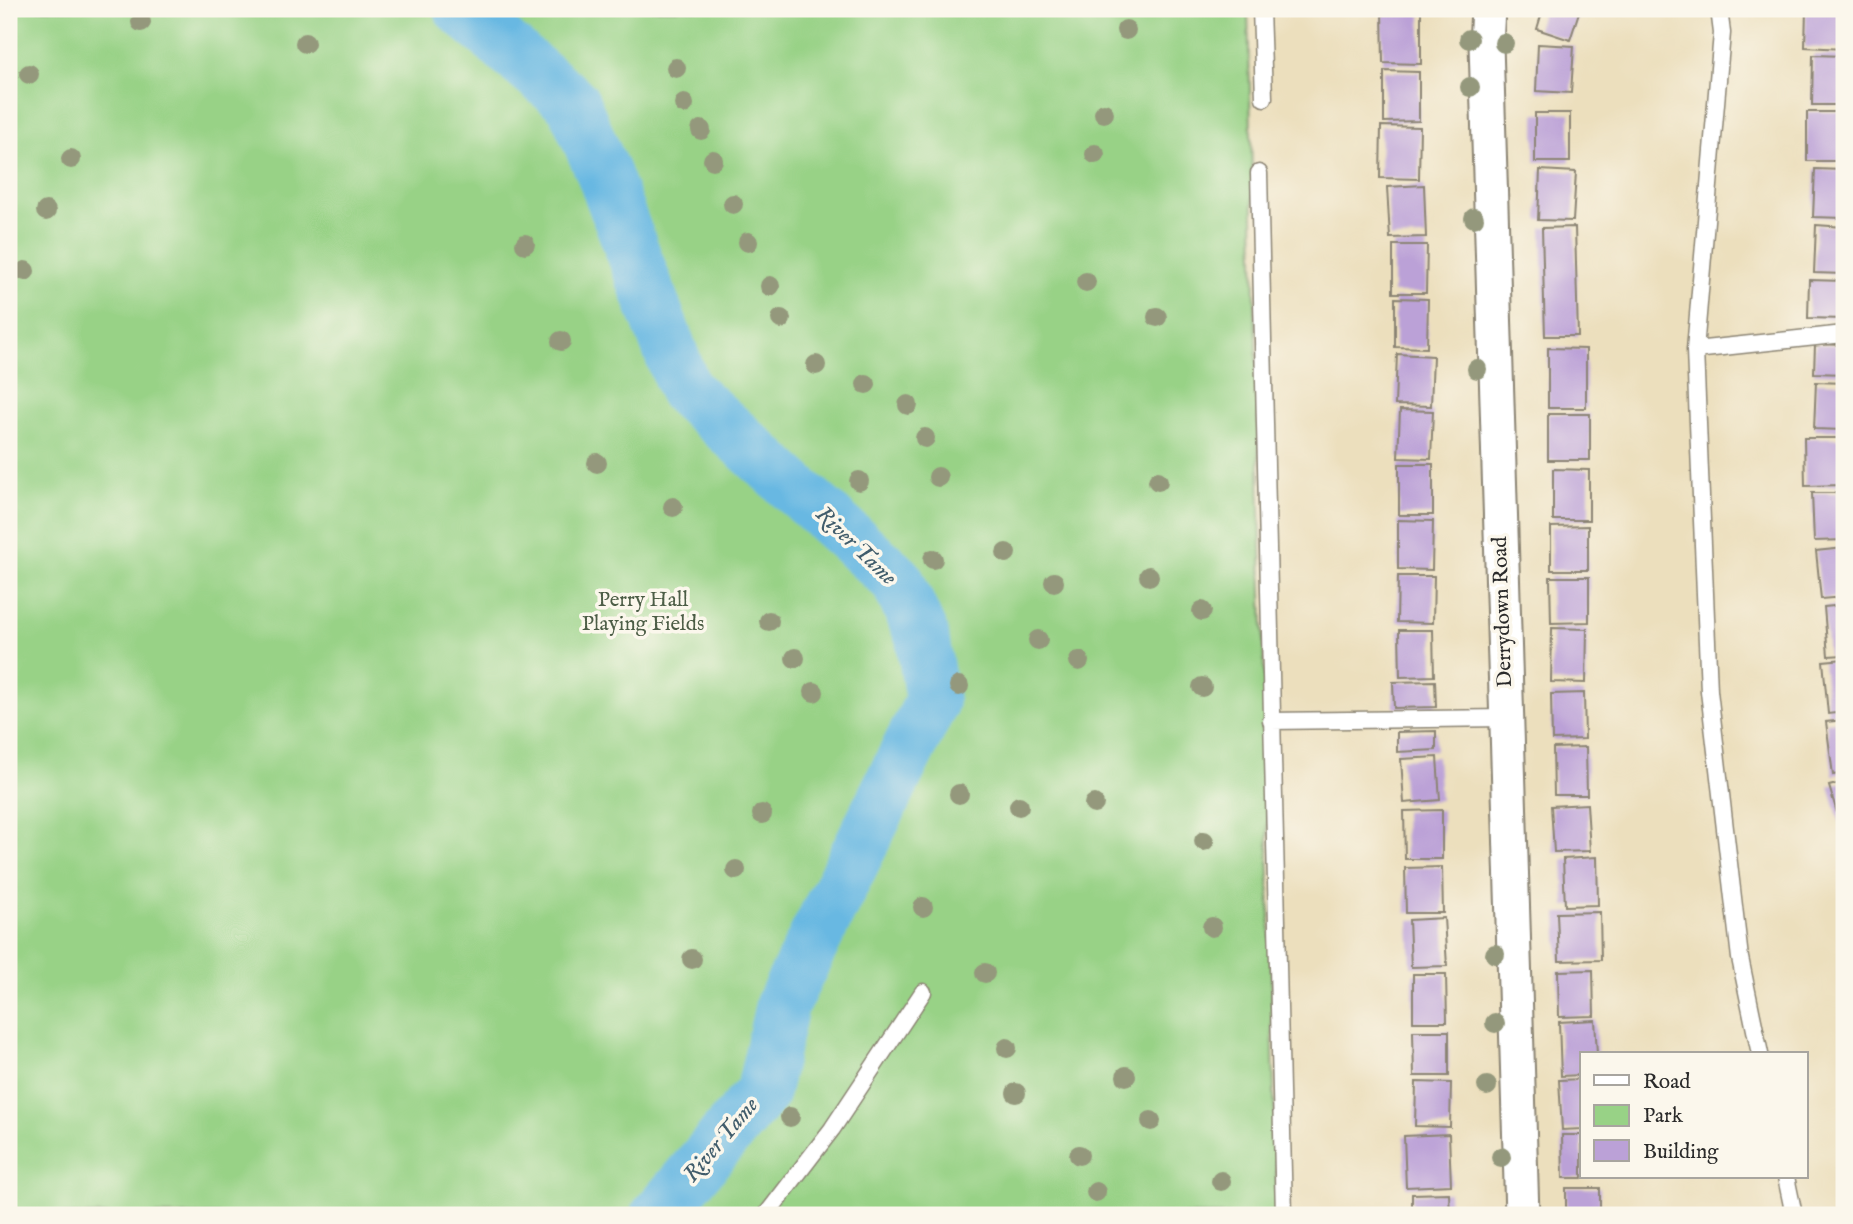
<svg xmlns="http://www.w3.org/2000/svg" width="1853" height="1224" font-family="'IM FELL English',serif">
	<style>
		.green { fill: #98d286; stroke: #627e58; stroke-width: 2 }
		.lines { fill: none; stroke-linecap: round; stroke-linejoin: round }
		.river { stroke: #67b8e2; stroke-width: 54 }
		.building { fill: #bba1d7 }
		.lane-casing { stroke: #8c8574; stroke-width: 19 }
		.street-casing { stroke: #8c8574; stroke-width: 37 }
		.lane { stroke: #fff; stroke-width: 16 }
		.street { stroke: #fff; stroke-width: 33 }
		.tree { fill: #94987c }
		.labels { text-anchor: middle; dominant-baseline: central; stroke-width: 7; stroke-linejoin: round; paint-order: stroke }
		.park-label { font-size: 21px; fill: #4c5d46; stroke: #fbf7ec }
		.street-label { font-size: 21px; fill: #2b2b2b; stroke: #fbf7ec }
		.water-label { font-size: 23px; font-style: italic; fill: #405c6b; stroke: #fbf7ec }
	</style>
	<rect width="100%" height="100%" fill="#fbf7ec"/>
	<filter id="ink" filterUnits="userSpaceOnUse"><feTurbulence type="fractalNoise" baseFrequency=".0143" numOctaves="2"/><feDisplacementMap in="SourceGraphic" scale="14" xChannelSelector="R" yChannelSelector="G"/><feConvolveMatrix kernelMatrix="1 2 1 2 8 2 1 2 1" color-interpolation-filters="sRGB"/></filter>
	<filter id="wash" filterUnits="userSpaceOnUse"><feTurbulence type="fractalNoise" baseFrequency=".00686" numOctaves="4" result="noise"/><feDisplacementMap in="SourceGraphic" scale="28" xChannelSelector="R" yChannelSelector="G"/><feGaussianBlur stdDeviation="1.57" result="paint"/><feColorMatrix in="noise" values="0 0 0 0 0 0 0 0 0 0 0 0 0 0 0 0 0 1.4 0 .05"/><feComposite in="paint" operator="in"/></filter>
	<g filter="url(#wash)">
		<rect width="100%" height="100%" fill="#ecdfbd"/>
		<!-- green -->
		<path class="green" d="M9,9H1248L1277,1215H9Z"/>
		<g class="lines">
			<!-- river -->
			<path class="river" d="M461,9L573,103L603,173L685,390L897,580L922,636L932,701L782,1005L763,1091L658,1215"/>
		</g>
		<g id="blocks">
			<!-- building -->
			<path class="building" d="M1382,9H1421V64L1383,63Z
				M1543,9H1580L1570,40L1537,29Z
				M1806,9H1844V49L1805,47Z
				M1538,44L1574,46L1571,93L1536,91Z
				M1813,55L1844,56V105H1812Z
				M1384,71L1419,72V121L1384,122Z
				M1807,112H1844V161H1807Z
				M1535,113H1570V162H1535Z
				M1381,126L1420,127L1419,179L1380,178Z
				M1815,169L1844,170V218L1813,217Z
				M1540,170L1576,172L1573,221L1538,220Z
				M1424,185L1426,237L1390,238L1387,187Z
				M1816,225L1844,227V274L1814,273Z
				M1575,227L1578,336H1545L1542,228Z
				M1393,245H1427L1426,293H1393Z
				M1809,280L1844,281V319L1808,318Z
				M1395,298L1428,299L1427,348L1395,347Z
				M1815,344L1844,345V374L1814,373Z
				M1548,348L1586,349V408H1548Z
				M1397,354L1433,356L1431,406L1395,405Z
				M1816,382L1844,383V430L1814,429Z
				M1400,410L1433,411L1431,459L1398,458Z
				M1548,414H1590V460H1548Z
				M1804,438H1844V485L1805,486Z
				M1399,464H1433V515H1399Z
				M1553,469L1589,470V520H1553Z
				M1812,493H1844V540L1814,541Z
				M1398,520L1433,521L1432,570L1398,569Z
				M1588,526V570H1551V527Z
				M1844,548V597L1821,599L1816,551Z
				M1398,576H1434L1433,623L1397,622Z
				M1550,577H1589V622L1551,623Z
				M1844,605V655L1828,656L1824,607Z
				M1552,628L1587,629L1586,683L1551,682Z
				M1399,630H1433L1434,676L1400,677Z
				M1844,659V712L1828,714L1823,661Z
				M1435,681L1436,707L1394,708L1393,682Z
				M1584,693L1585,739L1552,740L1551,694Z
				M1844,720V773L1833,775L1826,722Z
				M1436,731V750L1397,752V732Z
				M1586,747L1587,795H1554L1553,748Z
				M1437,757L1440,800L1404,803L1401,759Z
				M1844,782V825L1841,826L1829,786Z
				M1587,804L1590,851L1554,852L1551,806Z
				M1442,810V859H1405L1404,811Z
				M1597,857L1598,905L1565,906L1563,859Z
				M1442,867L1443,913H1406L1405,868Z
				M1600,912L1601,960L1559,961L1557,913Z
				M1444,918L1447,966L1411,967L1409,920Z
				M1593,970L1594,1016L1559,1017L1558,971Z
				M1413,974H1446L1447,1022H1413Z
				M1595,1020L1597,1054H1582V1075L1561,1076L1559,1022Z
				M1413,1031H1449V1076H1414Z
				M1582,1079V1129L1562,1130L1559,1080Z
				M1416,1082L1451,1083L1450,1127L1415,1126Z
				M1449,1134L1451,1185L1406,1187L1404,1136Z
				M1562,1135H1582V1178H1563Z
				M1566,1188H1600V1215H1566Z
				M1449,1193L1450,1215H1412V1194Z"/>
		</g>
	</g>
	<g filter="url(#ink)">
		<use href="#blocks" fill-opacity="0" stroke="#8c8574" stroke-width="2"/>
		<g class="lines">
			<!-- lane casing -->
			<g class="lane-casing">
				<path id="lane" d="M1261,9L1264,98
					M1259,173L1284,1215
					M1695,350L1722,33L1719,9
					M1271,721L1506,718
					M1760,1054L1740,958L1709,691L1695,350L1844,334
					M1786,1177L1794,1215
					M766,1215L832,1129L923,992"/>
			</g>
			<!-- street casing -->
			<g class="street-casing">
				<path id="street" d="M1488,9L1486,44L1522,1215"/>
			</g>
			<!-- lane -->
			<use href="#lane" class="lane"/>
			<!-- street -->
			<use href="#street" class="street"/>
		</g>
		<!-- trees -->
		<g class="tree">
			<circle cx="141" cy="22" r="10"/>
			<circle cx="1126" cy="30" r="10"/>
			<circle cx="1469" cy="39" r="10"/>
			<circle cx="305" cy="43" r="10"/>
			<circle cx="1504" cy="43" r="10"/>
			<circle cx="676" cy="68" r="10"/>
			<circle cx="29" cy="74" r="10"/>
			<circle cx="1470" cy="87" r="10"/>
			<circle cx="684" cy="104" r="10"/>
			<circle cx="1104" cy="113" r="10"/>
			<circle cx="701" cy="130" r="10"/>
			<circle cx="1095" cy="154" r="10"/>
			<circle cx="71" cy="159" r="10"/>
			<circle cx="713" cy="160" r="10"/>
			<circle cx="733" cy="204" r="10"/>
			<circle cx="46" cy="211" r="10"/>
			<circle cx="1474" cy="218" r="10"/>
			<circle cx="748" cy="242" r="10"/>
			<circle cx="525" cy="244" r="10"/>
			<circle cx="25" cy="271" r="10"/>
			<circle cx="1086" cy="282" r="10"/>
			<circle cx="770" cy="286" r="10"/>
			<circle cx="1157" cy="317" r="10"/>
			<circle cx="781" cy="319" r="10"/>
			<circle cx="561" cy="341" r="10"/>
			<circle cx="816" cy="365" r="10"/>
			<circle cx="1477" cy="369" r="10"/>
			<circle cx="866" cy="384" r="10"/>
			<circle cx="908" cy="405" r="10"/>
			<circle cx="925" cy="438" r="10"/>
			<circle cx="597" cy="463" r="10"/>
			<circle cx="938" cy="477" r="10"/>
			<circle cx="859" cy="481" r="10"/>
			<circle cx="1158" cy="481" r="10"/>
			<circle cx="673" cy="507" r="10"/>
			<circle cx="1006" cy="553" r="10"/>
			<circle cx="933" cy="559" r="10"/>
			<circle cx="1149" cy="576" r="10"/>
			<circle cx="1054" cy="582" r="10"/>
			<circle cx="1202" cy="611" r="10"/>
			<circle cx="769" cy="621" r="10"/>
			<circle cx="1038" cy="640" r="10"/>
			<circle cx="795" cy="658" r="10"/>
			<circle cx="1079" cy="661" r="10"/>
			<circle cx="959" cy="686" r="10"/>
			<circle cx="1202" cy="687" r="10"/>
			<circle cx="814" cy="692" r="10"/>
			<circle cx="959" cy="794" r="10"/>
			<circle cx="1094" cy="804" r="10"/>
			<circle cx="1019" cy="806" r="10"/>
			<circle cx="762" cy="814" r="10"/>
			<circle cx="1204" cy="841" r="10"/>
			<circle cx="736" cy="870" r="10"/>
			<circle cx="923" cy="907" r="10"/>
			<circle cx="1212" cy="927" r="10"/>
			<circle cx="1495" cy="954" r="10"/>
			<circle cx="692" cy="959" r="10"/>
			<circle cx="985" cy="973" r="10"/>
			<circle cx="1495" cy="1023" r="10"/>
			<circle cx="1007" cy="1048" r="10"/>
			<circle cx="1126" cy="1076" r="10"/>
			<circle cx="1487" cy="1086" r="10"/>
			<circle cx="1016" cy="1093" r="10"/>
			<circle cx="790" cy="1117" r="10"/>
			<circle cx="1151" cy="1121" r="10"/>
			<circle cx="1079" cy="1155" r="10"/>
			<circle cx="1501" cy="1157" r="10"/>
			<circle cx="1221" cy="1181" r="10"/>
			<circle cx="1096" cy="1192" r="10"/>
		</g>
	</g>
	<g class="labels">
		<!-- park labels -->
		<g class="park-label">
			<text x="643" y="600">Perry Hall<tspan x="643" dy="24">Playing Fields</tspan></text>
		</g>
		<!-- street labels -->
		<g class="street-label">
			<text transform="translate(1503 612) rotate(-92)">Derrydown Road</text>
		</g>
		<!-- water labels -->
		<g class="water-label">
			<text transform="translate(856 546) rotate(44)">River Tame</text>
			<text transform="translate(721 1140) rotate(-50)">River Tame</text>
		</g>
	</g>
	<!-- margin -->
	<rect width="1853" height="1224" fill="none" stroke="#fbf7ec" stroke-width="35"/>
	<!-- legend -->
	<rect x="1580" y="1052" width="228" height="126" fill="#fbf7ec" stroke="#a8a59f" stroke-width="2"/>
	<rect x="1594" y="1075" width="35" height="10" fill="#ffffff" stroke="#a8a59f" stroke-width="2"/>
	<text x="1643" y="1088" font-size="21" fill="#2b2b2b">Road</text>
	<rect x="1594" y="1105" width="35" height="21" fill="#98d286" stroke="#a8a59f" stroke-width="2"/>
	<text x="1643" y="1122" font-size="21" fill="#2b2b2b">Park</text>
	<rect x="1594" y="1140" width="35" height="21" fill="#bba1d7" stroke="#a8a59f" stroke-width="2"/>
	<text x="1643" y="1158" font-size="21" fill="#2b2b2b">Building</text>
</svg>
